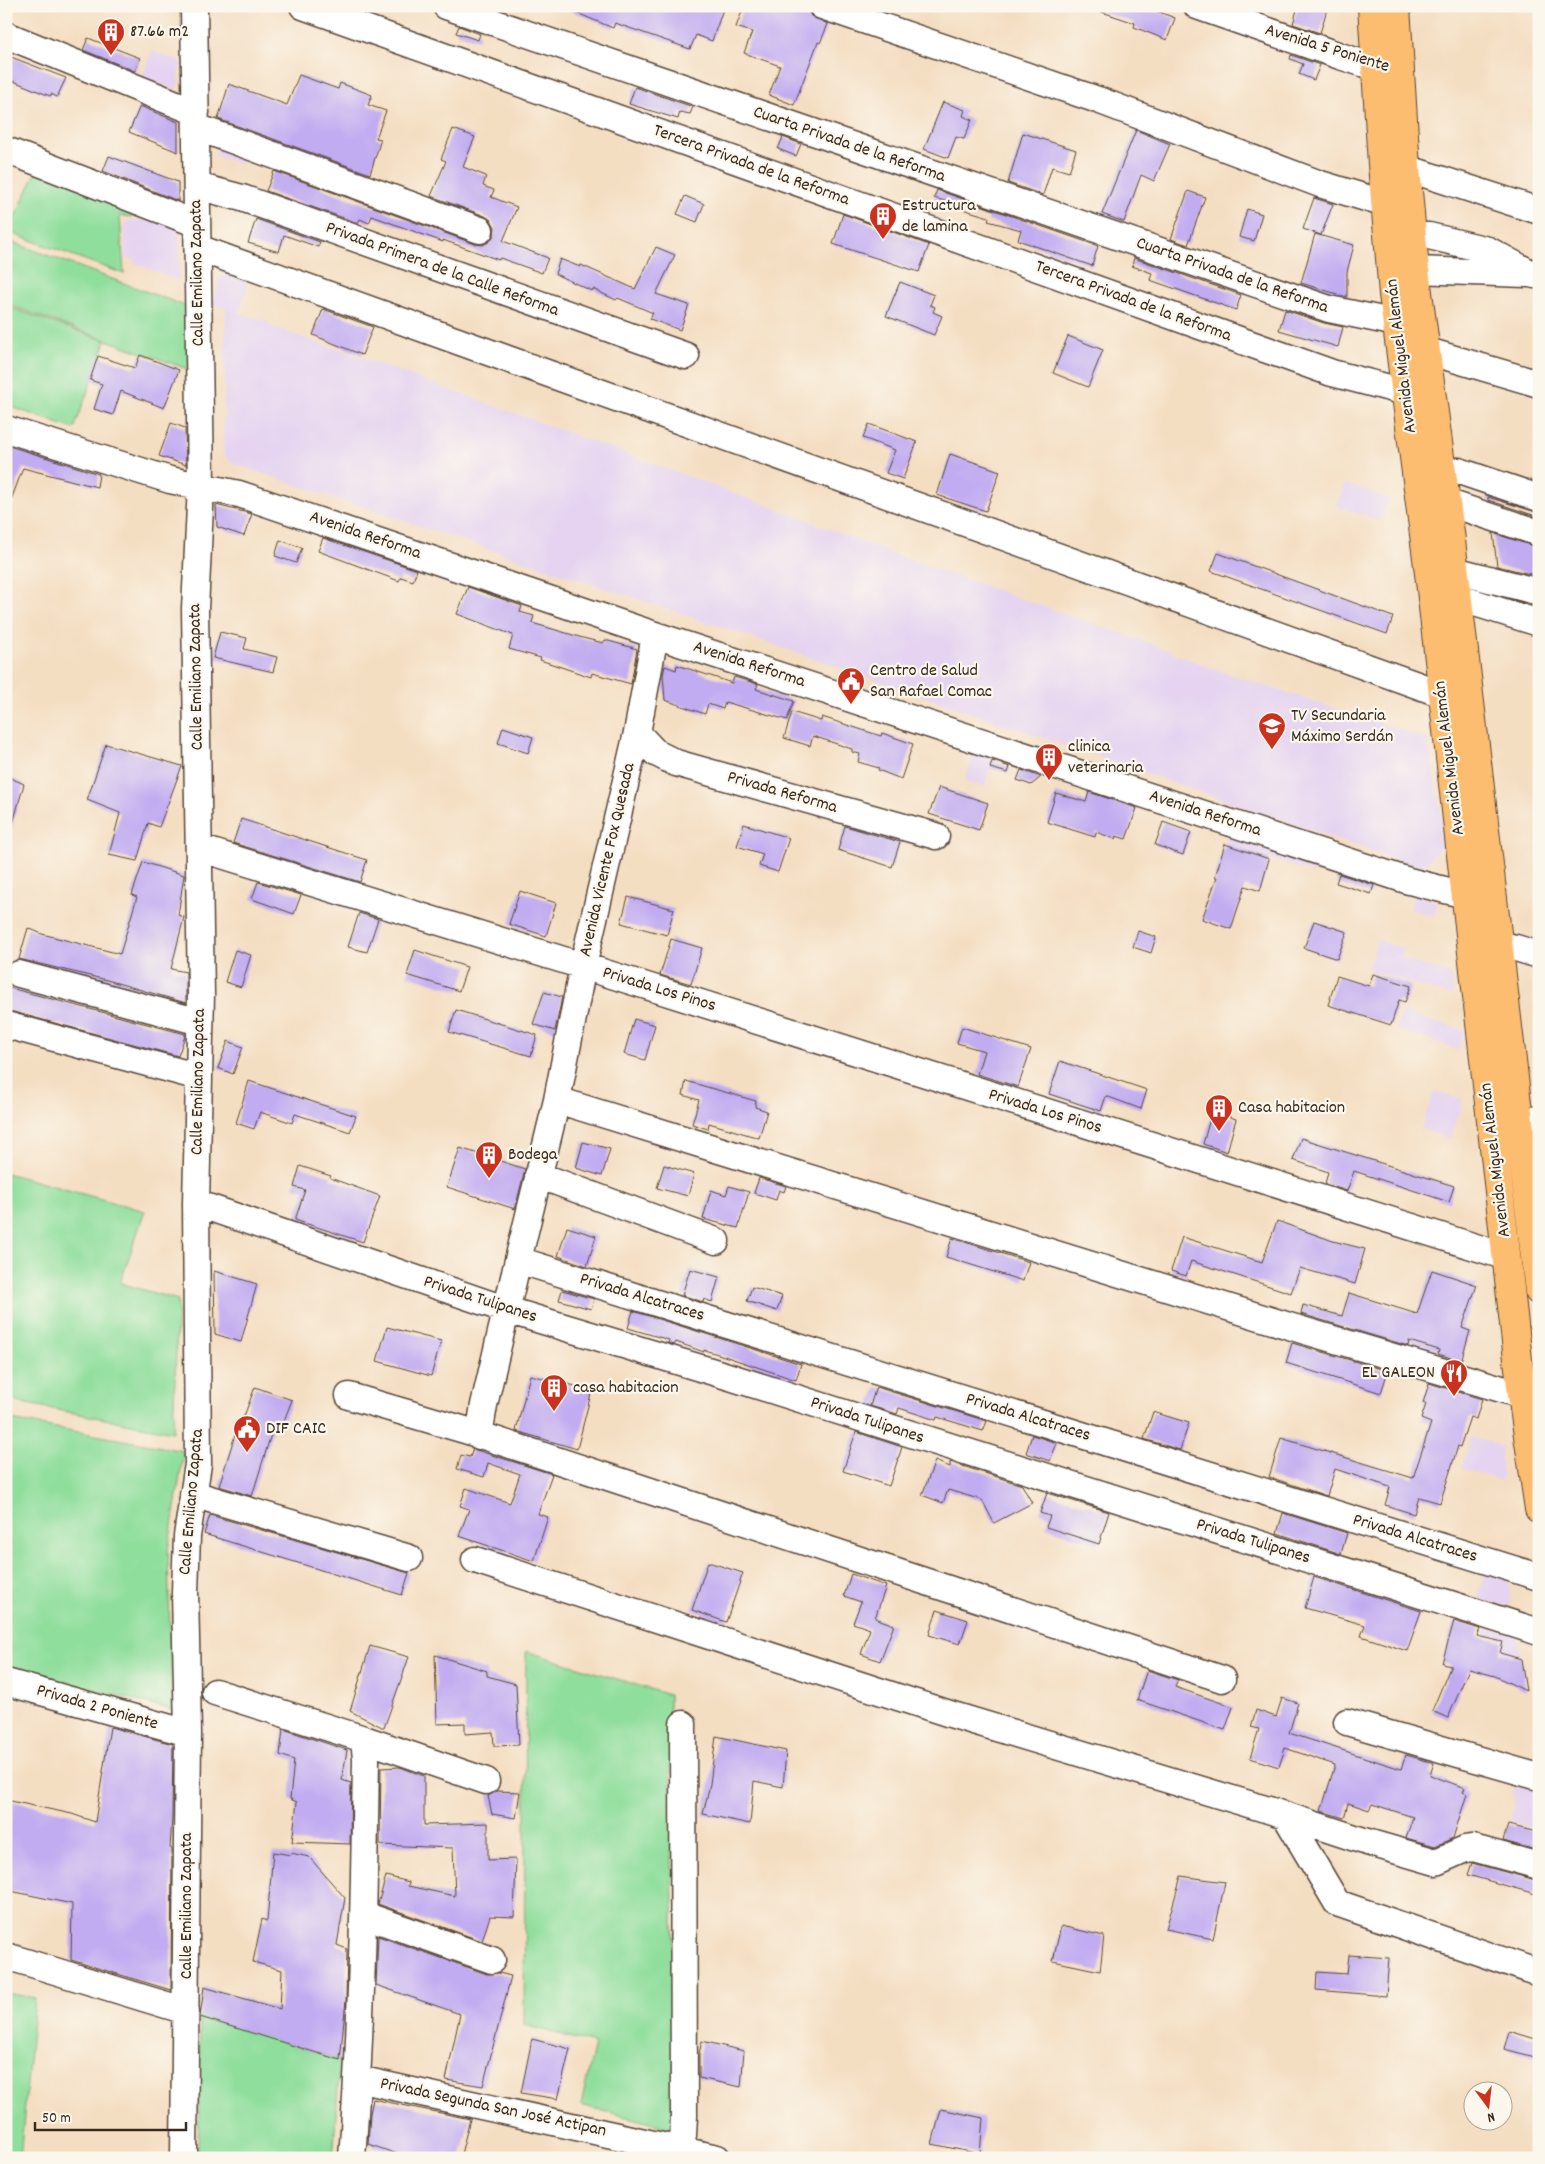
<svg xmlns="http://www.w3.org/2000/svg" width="1545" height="2164" font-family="Dekko,sans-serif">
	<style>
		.built { fill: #e5d3f1 }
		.green { fill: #8fde9c; stroke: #65845d }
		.building { fill: #c1acf1 }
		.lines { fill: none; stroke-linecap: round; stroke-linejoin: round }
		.minor-casing { stroke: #574537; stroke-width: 29 }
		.major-casing { stroke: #574537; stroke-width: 30 }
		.minor { stroke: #fff; stroke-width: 26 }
		.major { stroke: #fcbd6f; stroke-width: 28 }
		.labels { text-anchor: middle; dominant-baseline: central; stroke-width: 4.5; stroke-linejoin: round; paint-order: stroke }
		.poi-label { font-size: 18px; fill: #3b2a1e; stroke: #fbf7ec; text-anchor: start }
		.street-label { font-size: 18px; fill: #3b2a1e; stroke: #fbf7ec }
	</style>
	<rect width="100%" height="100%" fill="#fbf7ec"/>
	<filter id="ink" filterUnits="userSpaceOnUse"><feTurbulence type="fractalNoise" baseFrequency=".02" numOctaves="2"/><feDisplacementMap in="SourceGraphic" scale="10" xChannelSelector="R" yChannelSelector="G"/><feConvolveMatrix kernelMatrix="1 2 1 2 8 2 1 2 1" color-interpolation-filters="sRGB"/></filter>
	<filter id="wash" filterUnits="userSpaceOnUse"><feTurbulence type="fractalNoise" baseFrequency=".0096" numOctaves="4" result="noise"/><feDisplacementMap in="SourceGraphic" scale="20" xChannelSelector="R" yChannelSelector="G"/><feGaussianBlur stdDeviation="1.12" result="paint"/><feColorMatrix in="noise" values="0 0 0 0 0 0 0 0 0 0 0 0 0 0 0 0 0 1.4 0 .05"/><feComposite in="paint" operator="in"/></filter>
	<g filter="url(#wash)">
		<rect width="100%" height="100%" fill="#f4dec2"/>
		<!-- built -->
		<path class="built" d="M152,51L182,62L177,79L180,80L176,90L142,78Z
			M215,136L246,147L241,164L216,156Z
			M138,209L180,224L179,281L135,263L134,259H125V221L138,220Z
			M226,267L240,271L238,279L248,282L240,312L234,311L268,322L274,328L382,365L796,516L893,554L1149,643L1211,668L1428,739L1446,843L1421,868L760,640L232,463L223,454L226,308L212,304L220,276H223Z
			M1345,483L1389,499L1380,521L1336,506Z
			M976,747L995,753L984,787L965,781Z
			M1230,830L1320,861L1316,874L1225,844Z
			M1414,895L1438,902L1434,916L1410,909Z
			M1377,940L1404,949L1401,959L1450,974L1454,990L1452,996L1368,970Z
			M1402,1012L1465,1031L1459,1049L1396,1030Z
			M1434,1091L1463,1100L1450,1139L1421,1129Z
			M1471,1437L1501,1446L1502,1481L1462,1468Z
			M1485,1567L1508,1572L1511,1606L1478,1600Z
			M1488,1621L1515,1628L1521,1658L1501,1653L1504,1640L1484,1635Z
			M1519,1773L1535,1778L1539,1831L1510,1822L1516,1798L1512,1796Z"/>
		<!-- green -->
		<path class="green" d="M37,170L132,207L134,217L120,216L124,274L8,232Z
			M6,240L191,308L190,370L6,304Z
			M11,308L106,341L74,429L6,405V322Z
			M6,1173L145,1211L120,1283L178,1300L173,1432L6,1400Z
			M6,1419L184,1451L168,1551L172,1710L6,1666Z
			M526,1651L669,1695L677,2130L581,2105L595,2044L524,2025Z
			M6,1993L35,1998L20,2158H6Z
			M200,2016L340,2060L333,2158H198Z"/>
		<g id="blocks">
			<!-- building -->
			<path class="building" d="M560,6H715L723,9L712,41L696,35L690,49L615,23L613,28Z
				M744,6H807L811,16L828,24L820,43L818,42L794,105L769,95L780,66L744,53L752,32L736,27Z
				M1094,6H1144L1175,18L1167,40L1134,27L1135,23L1093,9Z
				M1298,6H1328L1320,33L1293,24Z
				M459,26L480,34L478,40L456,33Z
				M88,38L140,58L135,71L83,50Z
				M1291,55L1320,65L1314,80L1299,74L1303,64L1290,59Z
				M11,57L66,78L57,97L51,94L50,96L6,78V68Z
				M299,75L338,89L340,83L372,95L368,105L386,111L376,138L381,139L370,174L218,119L229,84L287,105Z
				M635,87L693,107L690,114L680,112L678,119L629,104Z
				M943,102L965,110L963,116L972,120L964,139L956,137L948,158L924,149Z
				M140,106L178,122V152L129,132Z
				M453,129L475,137L463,167L486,176L483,186L494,190L491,197L517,207L503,241L548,258L542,273L500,258L499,260L443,240V242L372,216L369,223L360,219L358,223L266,191L274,171L475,244L483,245L490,241L494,235L495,227L491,220L485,216L431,196L446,161L441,159Z
				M1136,130L1170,144L1154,181L1141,175L1124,222L1102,214Z
				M1023,133L1076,150L1069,172L1052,167L1043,195L1008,183Z
				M783,137L801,144L796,156L778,149Z
				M109,156L178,182V201L103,171Z
				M937,190L1098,246L1092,266L1018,240L1021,230L988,221L989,217L962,209L963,206L934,198Z
				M1188,191L1205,197L1188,245L1171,239Z
				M685,196L704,204L697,222L677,214Z
				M1314,198L1333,204L1321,235L1303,229Z
				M1247,209L1262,214L1254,241L1239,237Z
				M843,214L929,245L919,272L833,244Z
				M256,219L320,242L318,247L284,235L279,252L248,243Z
				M1315,234L1354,245L1347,272V297L1301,283Z
				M656,247L675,255L656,294L689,305L680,330L650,319L653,313L618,298L616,300L593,289L592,291L555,274L560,259L580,267L581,265L635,289Z
				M1134,258L1241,295L1236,310L1150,280L1152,273L1132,266Z
				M900,282L934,295L930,305L935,307L933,312L942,316L934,335L886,316Z
				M323,309L373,327L362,355L313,335Z
				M1285,310L1324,323L1343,327L1338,347L1279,330Z
				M1068,336L1103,350L1088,387L1053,373Z
				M140,355L179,370L164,408L121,391L113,415L94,409L102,384L90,380L98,356L135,368Z
				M171,423L185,428L186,465L159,456Z
				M869,424L917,442L903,479L886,473L895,450L863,438Z
				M6,445L99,474L97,487L23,468L8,508L6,507Z
				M950,454L1000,471L986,511L937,495Z
				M1488,497L1539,513V517L1488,500Z
				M216,505L252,514L244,536L217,527Z
				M1493,533L1539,548V576L1497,566Z
				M323,538L417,570L413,581L401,577L399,581L318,551Z
				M280,540L302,548L296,563L275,556Z
				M1218,553L1393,617L1387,634L1211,571Z
				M468,587L522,606L520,612L534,616L532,623L583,638L603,643L605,640L637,649L631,684L592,673L591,677L540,660L541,658L509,649L513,635L457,614Z
				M220,632L247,638L244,649L277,657L273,672L213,658Z
				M677,665L732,683L734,677L758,684L756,689L794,701L787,720L725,702L723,709L708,704L705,714L665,700L663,675L665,666L676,670Z
				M792,712L821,721L822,717L881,736L882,733L913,744L901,779L878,770L879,768L858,762L860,754L852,752V749L813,736L810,746L784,738Z
				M503,727L533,737L528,753L498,743Z
				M106,744L182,766L159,827L148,823L137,861L109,855L120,813L87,800Z
				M992,761L1010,767L1008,773L990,768Z
				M1021,770L1041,777L1031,785L1017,780Z
				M6,776L24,784L11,830H6Z
				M939,787L988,803L979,830L929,814Z
				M1089,792L1137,808L1126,839L1116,836L1115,839L1096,832L1095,837L1047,822L1056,793L1086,802Z
				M241,819L367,860L360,882L233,843Z
				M1163,822L1191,832L1183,855L1155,845Z
				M744,824L789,838L778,872L759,866L763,854L737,846Z
				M845,826L900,842L892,867L838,850Z
				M1225,844L1269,859L1260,891L1245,886L1231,929L1202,919L1217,877H1215Z
				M143,862L184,875L178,915L184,917L171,969L186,972V1003L107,980L19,959L28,928L42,934L120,954L137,897L132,895Z
				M1339,874L1374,885L1371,894L1336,883Z
				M258,882L301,895L294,914L252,899Z
				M520,891L556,903L546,936L509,924Z
				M628,897L674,909L667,935L621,923Z
				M359,913L378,919L367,952L348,947Z
				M1314,921L1347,932L1337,959L1304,948Z
				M1138,931L1156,937L1151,953L1133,947Z
				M671,939L702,948L691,984L660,975Z
				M235,950L251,955L241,987L225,982Z
				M415,950L467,967L459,991L407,975Z
				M1373,974L1411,986L1405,1002L1399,1000L1391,1025L1328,1005L1337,976L1369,986Z
				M6,987L185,1034V1036L178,1056L6,1010Z
				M544,992L562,997L555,1031L533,1024Z
				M456,1010L537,1035L531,1056L449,1032Z
				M634,1019L655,1025L645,1060L624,1054Z
				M962,1027L1031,1049L1018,1087L977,1074L984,1051L957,1043Z
				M228,1041L243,1047L233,1074L218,1068Z
				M1060,1061L1147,1090L1141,1109L1106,1096L1101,1111L1049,1094Z
				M249,1081L356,1116L350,1132L295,1114L292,1123L260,1112L254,1129L236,1123Z
				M686,1081L756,1101L755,1107L767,1111L759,1138L709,1123L708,1129L692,1124L699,1100L683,1095Z
				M1212,1111L1236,1119L1227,1152L1203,1144Z
				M1301,1138L1454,1186L1449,1202L1354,1171L1347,1191L1325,1184L1328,1172L1293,1160Z
				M583,1142L610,1149L602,1176L576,1168Z
				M460,1148L525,1169L515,1209L447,1187Z
				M664,1165L694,1174L688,1196L657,1188Z
				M300,1166L331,1176L330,1178L380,1196L363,1242L295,1220L305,1190L294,1187Z
				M759,1178L786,1186L784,1192L779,1190L776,1200L754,1193Z
				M729,1186L749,1192L738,1228L703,1219L711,1190L726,1195Z
				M1277,1221L1333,1241L1365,1249L1355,1284L1300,1268L1291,1293L1191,1261L1186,1276L1171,1271L1182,1237L1262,1262Z
				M567,1227L596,1236L587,1266L558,1256Z
				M952,1238L1029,1262L1023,1281L946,1257Z
				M690,1269L719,1277L712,1302L704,1299L703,1302L682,1295Z
				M1432,1270L1477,1285L1462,1328L1470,1331L1461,1361L1438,1354L1439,1350L1409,1341L1408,1346L1301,1314L1303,1305L1342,1316L1349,1293L1417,1314Z
				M214,1271L257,1284L241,1342L215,1334Z
				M752,1287L782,1296L777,1311L747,1301Z
				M562,1290L594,1299L591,1309L559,1300Z
				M633,1311L801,1364L796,1380L718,1354L704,1350V1352L676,1342L674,1345L668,1343L669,1340L628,1328Z
				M387,1327L441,1341L431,1376L377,1361Z
				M1292,1343L1388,1371L1381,1393L1286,1363Z
				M530,1375L592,1390L577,1449L516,1431Z
				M1429,1383L1482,1399L1476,1419L1470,1417L1460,1447L1458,1446L1440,1503L1419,1497L1414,1514L1385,1505L1390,1487L1335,1469L1327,1496L1269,1477L1281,1438L1413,1478L1431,1423L1421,1419L1426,1404L1423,1403Z
				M255,1387L292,1400L280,1431L273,1428L252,1496L219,1486L240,1419H243Z
				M876,1387L987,1421L983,1431L937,1417L936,1420L899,1408L897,1414L870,1406Z
				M1153,1412L1189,1423L1180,1450L1144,1439Z
				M856,1432L902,1447L889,1486L843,1471Z
				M1032,1435L1057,1443L1050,1461L1026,1453Z
				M473,1449L552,1474L538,1514L548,1517L534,1561L459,1536L469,1509L460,1506L466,1488L510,1503L520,1474L488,1463L484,1477L457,1469L461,1455L470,1457Z
				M935,1461L950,1467V1462L1022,1485L1032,1503L994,1523L982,1500L948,1490L943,1503L922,1495Z
				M1047,1493L1109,1512L1099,1544L1046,1527L1050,1516L1040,1513Z
				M1283,1513L1347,1533L1341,1554L1277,1533Z
				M210,1515L409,1573L402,1595L204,1534Z
				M708,1562L743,1573L726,1622L692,1610Z
				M851,1574L886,1586L875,1618L894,1625L880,1661L861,1654L870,1629L853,1623L861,1602L844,1596Z
				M1314,1577L1421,1611L1407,1651L1361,1636L1365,1625L1305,1608Z
				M937,1610L968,1620L960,1644L929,1635Z
				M1454,1621L1480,1629L1477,1636L1503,1642L1500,1653L1521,1659L1526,1691L1495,1676L1469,1669L1448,1718L1432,1711L1451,1665L1442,1663Z
				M370,1646L409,1657L384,1728L350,1711Z
				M435,1655L487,1671V1676L516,1684L519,1745L494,1746L493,1732L465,1734V1723L437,1724Z
				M1147,1670L1178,1680L1175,1687L1233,1707L1225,1730L1137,1700Z
				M1282,1698L1298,1703L1289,1733L1401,1769L1406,1755L1434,1763L1430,1775L1465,1788L1463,1792L1467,1794L1453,1838L1435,1846L1406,1838L1413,1817L1372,1804L1369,1810L1348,1803L1344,1818L1321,1811L1335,1765L1285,1748L1279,1767L1250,1758L1259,1729L1251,1727L1256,1710L1276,1717Z
				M110,1727L173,1744L172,1817L170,1848L172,1849L171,1990L71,1960L72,1904L6,1890V1800L72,1814L95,1822Z
				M283,1729L347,1750L342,1780L351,1783L350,1844L292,1842L297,1802L290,1799L294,1760L280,1755Z
				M716,1736L786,1751L783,1787L754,1781L750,1824L703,1814L710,1784Z
				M400,1767L424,1776V1825L488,1823V1860L516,1859L514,1917L490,1916L482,1941L378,1904L386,1876L409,1882L408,1886L455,1896L453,1848L380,1845L381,1768Z
				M497,1791L520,1792L516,1818L492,1814L488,1796Z
				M1508,1825L1537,1832L1532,1849L1503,1841Z
				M273,1852L291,1855V1853L309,1857L345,1898L337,1945L347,1949L346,2000L340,2060L200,2017L204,1987L280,2009L282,1970L253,1962L262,1919L267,1921Z
				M1472,1863L1539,1881V1895L1468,1875Z
				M1181,1876L1225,1882L1213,1939L1166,1929Z
				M1061,1926L1104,1936L1100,1971L1053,1961Z
				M378,1936L487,1974L499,1973L511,1976L483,2086L446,2080L460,2014L376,1985Z
				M1349,1955L1389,1958L1386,1996L1316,1990L1317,1972L1347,1974Z
				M1509,2031L1539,2040V2058L1504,2049Z
				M532,2039L570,2049L558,2099L521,2093Z
				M702,2041L744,2051L741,2087L699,2078V2054Z
				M373,2099L470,2119L460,2158H409L368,2144L370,2114Z
				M941,2109L983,2118L980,2154L932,2144Z"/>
		</g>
	</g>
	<g filter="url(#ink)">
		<use href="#blocks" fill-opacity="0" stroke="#574537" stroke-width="1"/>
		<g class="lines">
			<!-- minor casing -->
			<g class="minor-casing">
				<path id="minor" d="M303,6L1332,373L1405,392L1426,390
					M446,6L1329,309L1397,323
					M822,6L1098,100L1320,184L1386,204
					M1197,6L1340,56L1375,67L1397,71
					M6,35L196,112
					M196,127L480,230
					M6,150L197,224
					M1406,168L1539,211
					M197,186L242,198L686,356
					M1412,236H1429L1488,250L1534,275
					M198,248L1442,694
					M1415,270L1526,274
					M1424,350L1539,384
					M6,429L170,480L239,494L655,635L1409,881L1465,895L1486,898
					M1419,470L1459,471L1539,498
					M1446,502L1539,533
					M1454,570L1539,592
					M1437,591L1539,623
					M637,733L656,753L676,763L936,836
					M199,848L583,966L1507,1257
					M1479,941L1516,948L1539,955
					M19,974L200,1022
					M6,1025L199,1077
					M557,1100L1302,1330L1522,1395
					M1517,1117L1539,1121
					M538,1175L716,1241
					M196,1203L507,1310L727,1376L1539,1632
					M518,1260L1539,1577
					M349,1396L465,1430L1222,1679
					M479,1436L484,1405L518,1260L557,1100L583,966L637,733L655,635
					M193,1494L409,1558
					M475,1560L950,1714L1285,1815L1367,1842L1436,1862L1465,1849L1473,1848L1539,1866
					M6,1682L188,1733
					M215,1692L364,1739
					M1347,1722L1539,1777
					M1285,1815L1337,1903L1539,1973
					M364,1915L492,1960
					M6,1956L186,2011
					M358,2079L717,2158
					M680,2148L683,2135L684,2116L683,1724
					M184,2158L188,1733L185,1592L187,1536L198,1464L196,1203L201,995L195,609L201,486L194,6
					M352,2158C362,2025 364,1892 366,1759L364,1739L486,1781"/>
			</g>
			<!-- major casing -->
			<g class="major-casing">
				<path id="major" d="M1372,6L1382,164L1393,294L1431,589L1522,1395L1539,1509
					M1396,6L1406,168L1415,270L1450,532L1539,1291"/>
			</g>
			<!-- minor -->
			<use href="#minor" class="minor"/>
			<!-- major -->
			<use href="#major" class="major"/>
		</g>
	</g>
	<!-- icons -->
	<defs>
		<g id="building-pin" transform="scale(1.4375)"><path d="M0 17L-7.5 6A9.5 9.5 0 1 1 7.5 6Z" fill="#c8321e" stroke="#fbf7ec"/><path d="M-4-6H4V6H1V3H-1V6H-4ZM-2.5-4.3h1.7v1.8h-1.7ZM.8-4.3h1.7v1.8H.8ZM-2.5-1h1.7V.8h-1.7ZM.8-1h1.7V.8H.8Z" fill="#fff"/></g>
		<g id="civic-pin" transform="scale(1.4375)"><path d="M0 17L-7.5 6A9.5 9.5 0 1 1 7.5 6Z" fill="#c8321e" stroke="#fbf7ec"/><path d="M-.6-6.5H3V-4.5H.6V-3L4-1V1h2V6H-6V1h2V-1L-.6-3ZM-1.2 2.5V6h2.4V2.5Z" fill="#fff"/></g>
		<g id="school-pin" transform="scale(1.4375)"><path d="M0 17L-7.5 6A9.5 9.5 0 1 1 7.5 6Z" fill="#c8321e" stroke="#fbf7ec"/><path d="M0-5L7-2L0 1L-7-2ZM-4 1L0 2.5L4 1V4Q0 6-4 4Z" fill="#fff"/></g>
		<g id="restaurant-pin" transform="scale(1.4375)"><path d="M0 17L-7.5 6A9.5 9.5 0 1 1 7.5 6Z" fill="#c8321e" stroke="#fbf7ec"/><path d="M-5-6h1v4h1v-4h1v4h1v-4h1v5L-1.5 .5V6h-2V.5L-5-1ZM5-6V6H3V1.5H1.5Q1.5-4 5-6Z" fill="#fff"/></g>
	</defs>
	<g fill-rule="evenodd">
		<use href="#building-pin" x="111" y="32"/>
		<use href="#building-pin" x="883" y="216"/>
		<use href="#civic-pin" x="851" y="681"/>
		<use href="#school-pin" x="1272" y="726"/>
		<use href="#building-pin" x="1049" y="757"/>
		<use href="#building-pin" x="1219" y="1108"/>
		<use href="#building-pin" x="489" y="1155"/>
		<use href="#restaurant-pin" x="1454" y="1373"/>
		<use href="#building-pin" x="554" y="1388"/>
		<use href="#civic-pin" x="247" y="1429"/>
	</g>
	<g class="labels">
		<!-- poi labels -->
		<g class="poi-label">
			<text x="130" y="32">87.66 m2</text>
			<text x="902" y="206">Estructura<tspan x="902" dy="21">de lamina</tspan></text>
			<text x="870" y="671">Centro de Salud<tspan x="870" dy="21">San Rafael Comac</tspan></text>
			<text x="1291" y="716">TV Secundaria<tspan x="1291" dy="21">Máximo Serdán</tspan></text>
			<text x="1068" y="747">clinica<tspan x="1068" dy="21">veterinaria</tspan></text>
			<text x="1238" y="1108">Casa habitacion</text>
			<text x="508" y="1155">Bodega</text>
			<text x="1435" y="1373" text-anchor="end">EL GALEON</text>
			<text x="573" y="1388">casa habitacion</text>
			<text x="266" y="1429">DIF CAIC</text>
		</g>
		<!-- street labels -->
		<g class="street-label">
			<text transform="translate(1327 49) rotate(17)">Avenida 5 Poniente</text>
			<text transform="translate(849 145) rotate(19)">Cuarta Privada de la Reforma</text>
			<text transform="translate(751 166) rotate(20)">Tercera Privada de la Reforma</text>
			<text transform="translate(442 270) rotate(20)">Privada Primera de la Calle Reforma</text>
			<text transform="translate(198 273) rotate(-91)">Calle Emiliano Zapata</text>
			<text transform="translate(1232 276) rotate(19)">Cuarta Privada de la Reforma</text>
			<text transform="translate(1133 302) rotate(20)">Tercera Privada de la Reforma</text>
			<text transform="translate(1402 356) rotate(-97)">Avenida Miguel Alemán</text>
			<text transform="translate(365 536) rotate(19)">Avenida Reforma</text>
			<text transform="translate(749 665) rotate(18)">Avenida Reforma</text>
			<text transform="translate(197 677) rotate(-91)">Calle Emiliano Zapata</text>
			<text transform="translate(1450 758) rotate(-97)">Avenida Miguel Alemán</text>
			<text transform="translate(782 793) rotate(16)">Privada Reforma</text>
			<text transform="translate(1205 814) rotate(18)">Avenida Reforma</text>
			<text transform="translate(608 860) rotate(-77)">Avenida Vicente Fox Quesada</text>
			<text transform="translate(659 990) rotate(17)">Privada Los Pinos</text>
			<text transform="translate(199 1082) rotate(-89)">Calle Emiliano Zapata</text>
			<text transform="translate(1045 1112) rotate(17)">Privada Los Pinos</text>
			<text transform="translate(1496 1160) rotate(-97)">Avenida Miguel Alemán</text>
			<text transform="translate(642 1298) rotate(17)">Privada Alcatraces</text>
			<text transform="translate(480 1300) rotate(18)">Privada Tulipanes</text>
			<text transform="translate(1028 1418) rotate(17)">Privada Alcatraces</text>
			<text transform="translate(867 1421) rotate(18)">Privada Tulipanes</text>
			<text transform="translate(192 1502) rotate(-85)">Calle Emiliano Zapata</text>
			<text transform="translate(1415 1539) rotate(17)">Privada Alcatraces</text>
			<text transform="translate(1253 1542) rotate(17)">Privada Tulipanes</text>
			<text transform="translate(97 1708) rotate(16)">Privada 2 Poniente</text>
			<text transform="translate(187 1906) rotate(-90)">Calle Emiliano Zapata</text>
			<text transform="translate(493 2108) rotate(12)">Privada Segunda San José Actipan</text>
		</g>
	</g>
	<!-- margin -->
	<rect width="1545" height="2164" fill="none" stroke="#fbf7ec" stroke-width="25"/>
	<!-- north arrow -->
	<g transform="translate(1488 2106) rotate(165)"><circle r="24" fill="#fbf7ec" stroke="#aea59a"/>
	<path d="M0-4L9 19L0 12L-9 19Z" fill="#c8321e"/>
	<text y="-8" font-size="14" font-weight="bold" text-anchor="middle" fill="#3b2a1e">N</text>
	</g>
	<!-- scale -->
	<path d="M35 2122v8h151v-8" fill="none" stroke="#3b2a1e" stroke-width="2.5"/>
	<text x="42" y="2122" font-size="15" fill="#3b2a1e" stroke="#fbf7ec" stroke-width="4" paint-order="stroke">50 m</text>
</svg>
